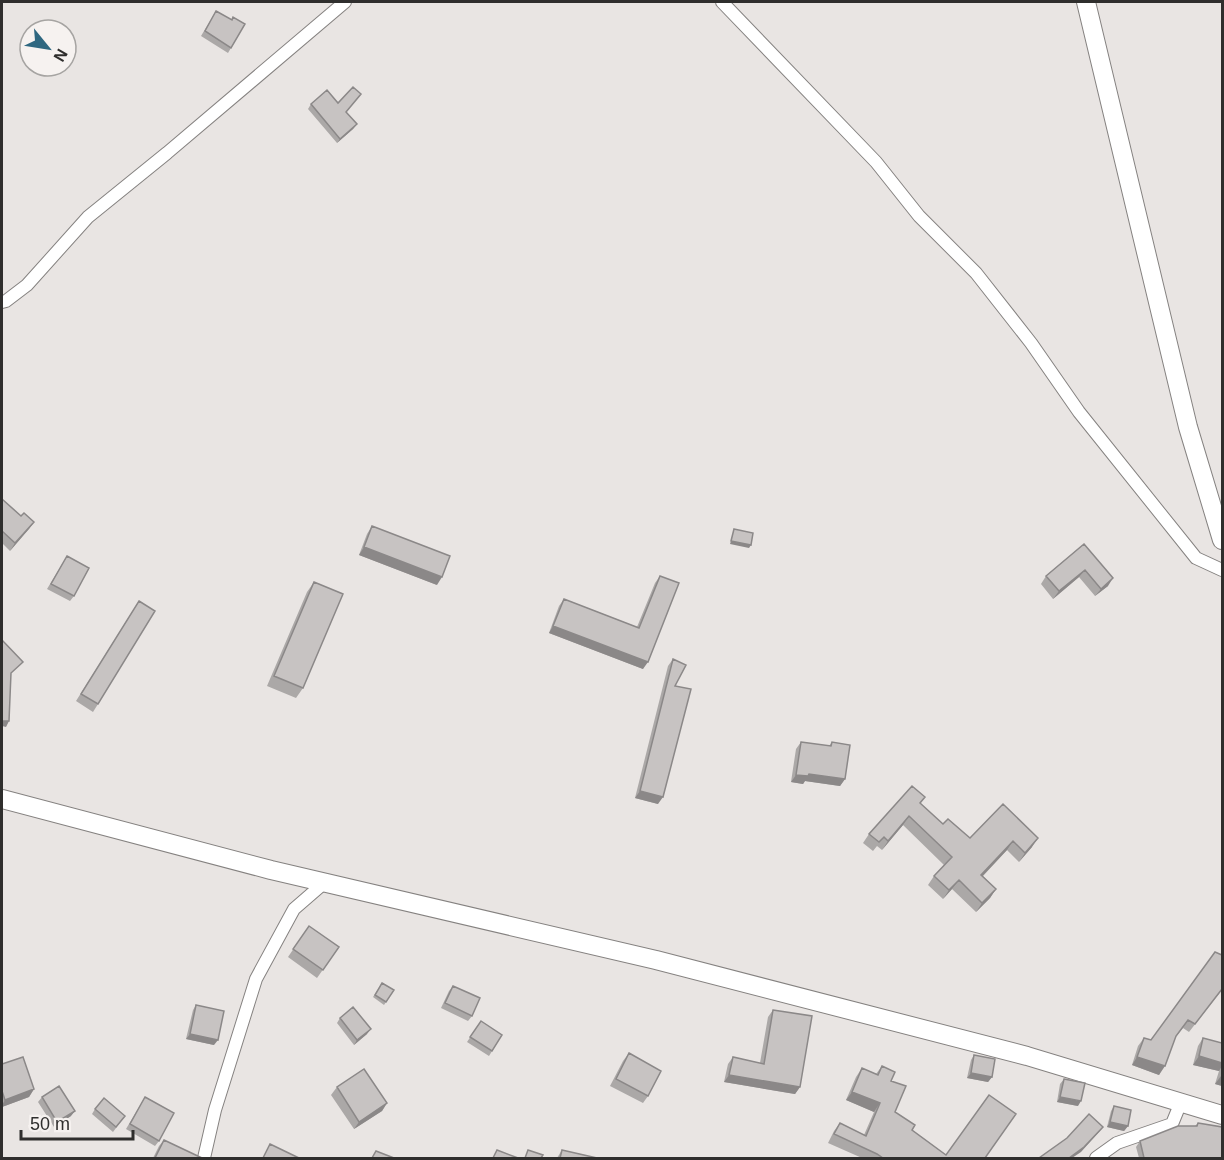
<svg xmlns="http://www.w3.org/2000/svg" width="1224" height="1160" font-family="Helvetica,sans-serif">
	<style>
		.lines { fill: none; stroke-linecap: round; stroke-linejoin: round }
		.street-casing { stroke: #858280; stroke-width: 14 }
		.secondary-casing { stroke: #858280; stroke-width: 20 }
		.street { stroke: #fff; stroke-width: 12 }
		.secondary { stroke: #fff; stroke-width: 18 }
		.wall { fill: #aba8a7 }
		.shaded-wall { fill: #8b8888 }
		.building { fill: #c7c3c2; stroke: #8b8888; stroke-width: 1.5 }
	</style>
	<rect width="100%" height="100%" fill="#e9e5e3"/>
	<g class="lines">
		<!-- street casing -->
		<g class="street-casing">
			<path id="street" d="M722,2L876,162L919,216L976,273L1031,343L1079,412L1196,558L1222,570
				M2,302L6,301L27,285L88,217L167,153L345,2
				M204,1158L215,1110L256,979L294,909L324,883
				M1096,1158L1117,1143L1172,1124L1181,1102"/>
		</g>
		<!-- secondary casing -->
		<g class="secondary-casing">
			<path id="secondary" d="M1086,2L1188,427L1222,540
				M2,799L271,870L656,960L1027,1056L1222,1115"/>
		</g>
		<!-- street -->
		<use href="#street" class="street"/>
		<!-- secondary -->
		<use href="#secondary" class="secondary"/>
	</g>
	<!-- wall -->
	<path class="wall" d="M216,11L232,20L245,24L228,53L201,36Z
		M361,94L346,112L357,124L353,129L337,143L308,109L311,104L338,103Z
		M2,499L21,516L34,522L10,551L2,543Z
		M372,526L437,585L359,555L367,534Z
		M1084,544L1108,586L1095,596L1079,577L1053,599L1041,584L1046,576Z
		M67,556L74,596L70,601L47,589Z
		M660,576L643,669L549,633L559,606L564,599L637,627L655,583Z
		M314,582L303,688L296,698L267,686L307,592Z
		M139,601L98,704L93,712L76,701Z
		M673,659L675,686L658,804L635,798L668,666Z
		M801,742L829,746L832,742L845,779L840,786L805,781L803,784L791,782L796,749Z
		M920,803L943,824L970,838L1003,804L1032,847L1019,862L1007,850L983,876L996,889L990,898L976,912L952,889L943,899L928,885L934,876L944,865L903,825L882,850L877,846L873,851L863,843L869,834Z
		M309,926L339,947L317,978L288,957Z
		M1222,955V991V990L1189,1032L1183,1028L1175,1038L1159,1075L1132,1065L1138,1046L1144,1038L1151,1040Z
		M382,983L394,990L384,1005L373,997Z
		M453,986L472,1016L468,1021L441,1008L449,991Z
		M196,1005L214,1045L186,1039L193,1010Z
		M773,1010L800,1087L795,1094L724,1082L728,1064L733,1057L760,1063L768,1017Z
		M340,1018L367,1034L354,1045L337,1023Z
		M481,1021L502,1035L489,1056L467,1042Z
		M1203,1038L1222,1043V1086L1215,1084L1219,1071L1193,1065L1198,1046Z
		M629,1053L648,1096L643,1103L610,1086L623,1061Z
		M974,1055L992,1077L988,1082L967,1078L971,1060Z
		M2,1064L34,1089L29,1097L2,1107Z
		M882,1066L891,1081L895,1112L912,1130L946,1155L985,1158H862L828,1143L834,1131L840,1123L864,1135L874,1112L846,1100L856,1077L862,1068L876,1074Z
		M1064,1079L1078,1106L1057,1102L1060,1084Z
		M337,1087L387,1103L382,1111L354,1129L331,1095Z
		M42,1097L71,1116L54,1127L38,1102Z
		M145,1097L159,1141L155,1146L126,1129Z
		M1114,1106L1128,1126L1124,1131L1107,1127L1111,1111Z
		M95,1109L125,1116L113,1132L92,1114Z
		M1198,1123L1222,1158H1139L1136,1147L1140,1141L1195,1126Z
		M164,1140L202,1158H153L159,1146Z
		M562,1150L597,1158H557Z"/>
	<!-- shaded-wall -->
	<path class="shaded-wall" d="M357,124L353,129L337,143L340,139Z
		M34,522L29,529L10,551L15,543Z
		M731,541L751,545L749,548L730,544Z
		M364,547L442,577L437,585L359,555Z
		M1085,570L1079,577L1053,599L1059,591Z
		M1113,578L1108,586L1095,596L1101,589Z
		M553,626L648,662L643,669L549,633Z
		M2,721H9L6,727L2,726Z
		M809,774L845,779L840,786L805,781L803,784L791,782L796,775Z
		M640,791L663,797L658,804L635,798Z
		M909,816L903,825L882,850L888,841Z
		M1038,838L1032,847L1019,862L1025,853Z
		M1013,841L1007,850L975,884L981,875Z
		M959,880L952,889L943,899L949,890Z
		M996,889L990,898L976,912L982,903Z
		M371,1029L367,1034L354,1045L357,1040Z
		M190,1034L218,1040L214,1045L186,1039Z
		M1199,1056L1222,1063V1066L1219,1071L1193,1065Z
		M1137,1057L1165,1066L1159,1075L1132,1065Z
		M971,1073L992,1077L988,1082L967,1078Z
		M729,1075L800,1087L795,1094L724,1082Z
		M1221,1076H1222V1086L1215,1084Z
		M34,1089L29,1097L2,1107V1105L5,1100Z
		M852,1092L880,1103L874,1112L846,1100Z
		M1060,1097L1081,1101L1078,1106L1057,1102Z
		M387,1103L382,1111L354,1129L359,1122Z
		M75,1111L71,1116L54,1127L57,1122Z
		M1110,1122L1128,1126L1124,1131L1107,1127Z
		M1103,1127L1099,1132L1081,1152L1072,1158H1069Z"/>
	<!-- building -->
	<path class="building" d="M216,11L232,20L233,17L245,24L231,48L205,31Z
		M353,87L361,94L346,112L357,124L340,139L311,104L327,90L338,103Z
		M2,499L21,516L24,513L34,522L15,543L2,531Z
		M372,526L450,556L442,577L364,547Z
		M734,529L753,533L751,545L731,541Z
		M1084,544L1113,578L1101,589L1085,570L1059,591L1046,576Z
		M67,556L89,568L74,596L51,584Z
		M660,576L679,583L648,662L553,626L564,599L639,628Z
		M314,582L343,594L303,688L274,676Z
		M139,601L155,611L98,704L81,694Z
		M2,640L23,662L11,673L9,721H2Z
		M673,659L686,665L675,686L691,689L663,797L640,791Z
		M801,742L831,746L832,742L850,745L845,779L809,774L808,776L796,775Z
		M912,786L925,797L920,803L943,824L948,819L970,838L1003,804L1038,838L1025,853L1013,841L981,875L996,889L982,903L959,880L949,890L934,876L952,857L909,816L888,841L884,837L879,842L869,834Z
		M309,926L339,947L323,970L293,949Z
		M1215,952L1222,955V989L1195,1024L1188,1020L1176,1036L1165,1066L1137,1057L1144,1038L1151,1040Z
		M382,983L394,990L386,1002L375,995Z
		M453,986L480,998L472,1016L445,1003Z
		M196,1005L224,1011L218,1040L190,1034Z
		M353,1007L371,1029L357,1040L340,1018Z
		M773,1010L812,1016L800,1087L729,1075L733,1057L764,1064Z
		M481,1021L502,1035L492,1051L470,1037Z
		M1203,1038L1222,1043V1063L1199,1056Z
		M629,1053L661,1071L648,1096L616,1079Z
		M974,1055L995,1059L992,1077L971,1073Z
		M23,1057L34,1089L5,1100L2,1091V1064Z
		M882,1066L895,1072L891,1081L906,1086L895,1112L915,1125L912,1130L946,1155L989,1095L1016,1114L985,1158H883L877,1154L834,1134L840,1123L866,1136L880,1103L852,1092L862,1068L878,1075Z
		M364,1069L387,1103L359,1122L337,1087Z
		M1064,1079L1085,1083L1081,1101L1060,1097Z
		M59,1086L75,1111L57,1122L42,1097Z
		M145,1097L174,1113L159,1141L130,1124Z
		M104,1098L125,1116L116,1127L95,1109Z
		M1114,1106L1131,1110L1128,1126L1110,1122Z
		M1089,1114L1103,1127L1084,1147L1069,1158H1039L1067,1138Z
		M1198,1123L1222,1127V1158H1144L1140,1141L1178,1126H1197Z
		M164,1140L202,1158H155Z
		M270,1144L299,1158H263Z
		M497,1150L518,1158H493Z
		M528,1150L543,1155L541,1158H525Z
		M562,1150L597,1158H560Z
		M376,1151L394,1158H372Z"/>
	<!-- border -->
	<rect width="1224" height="1160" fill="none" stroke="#2f2e2d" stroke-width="6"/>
	<!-- north arrow -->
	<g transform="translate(48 48) rotate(120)"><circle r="28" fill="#f6f2f0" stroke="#a6a4a2" stroke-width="1.5"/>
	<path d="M0-4.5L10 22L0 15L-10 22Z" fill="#2e6780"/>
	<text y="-9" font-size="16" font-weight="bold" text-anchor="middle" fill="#2f2e2d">N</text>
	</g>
	<!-- scale -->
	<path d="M21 1130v9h112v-9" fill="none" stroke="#2f2e2d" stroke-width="3"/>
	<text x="30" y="1130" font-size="18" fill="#2f2e2d" stroke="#f6f2f0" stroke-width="4.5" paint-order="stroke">50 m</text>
</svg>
